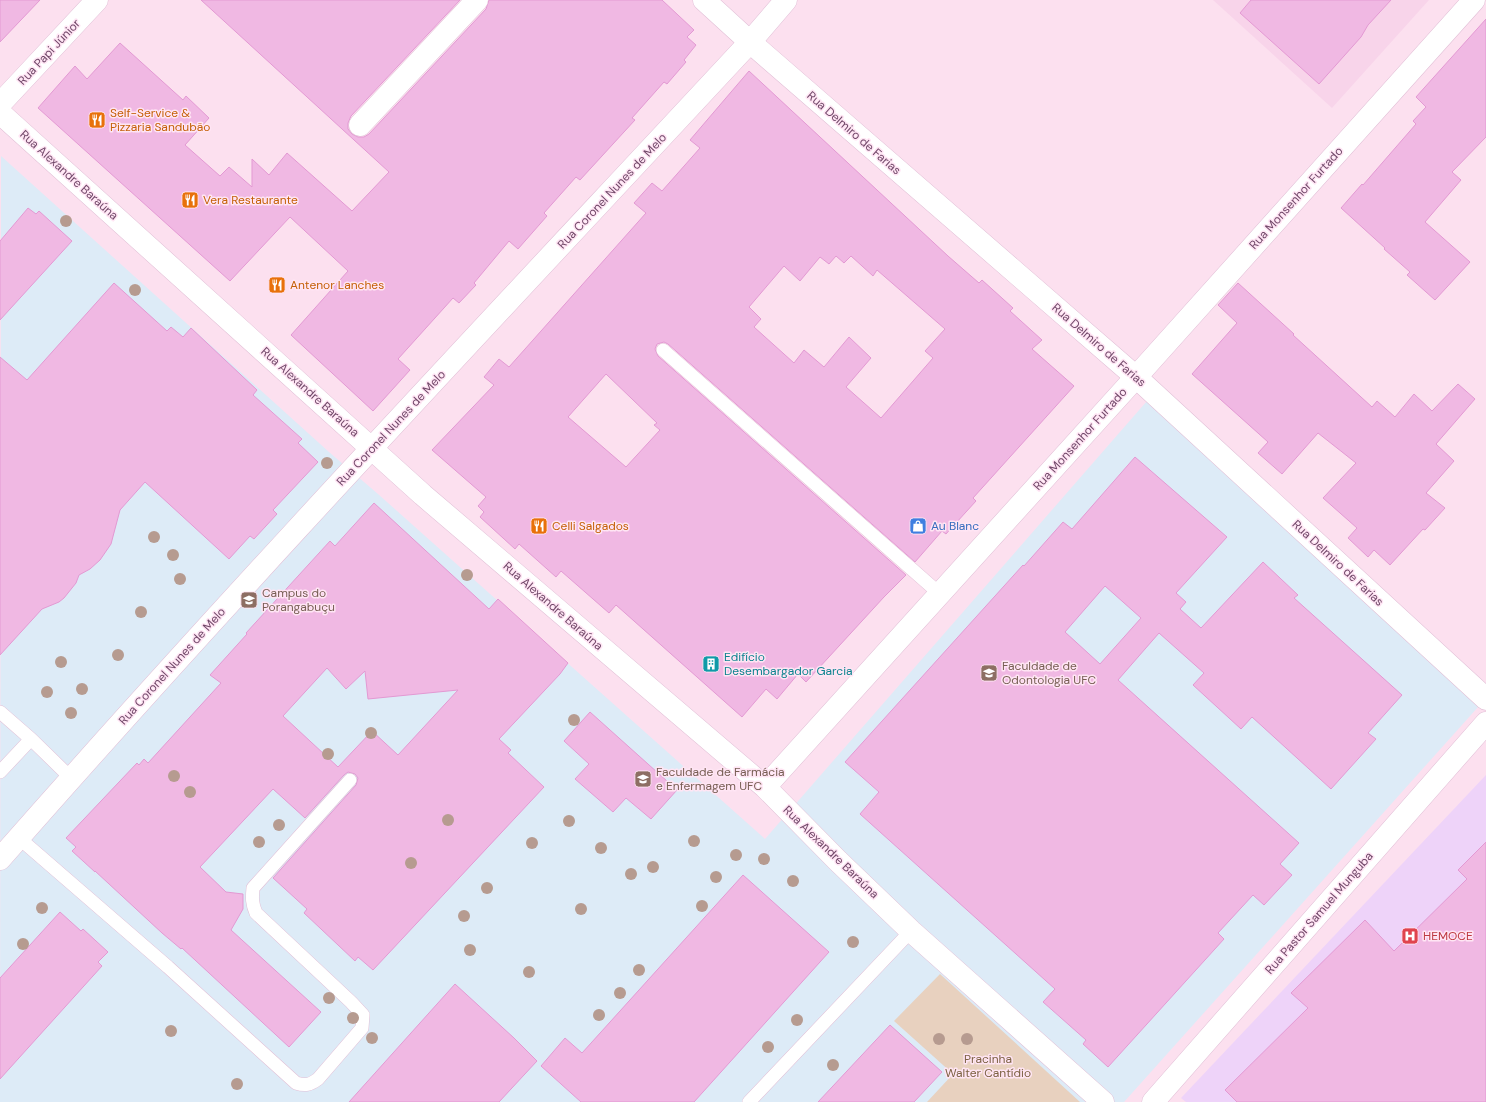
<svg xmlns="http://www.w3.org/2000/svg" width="1486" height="1102" font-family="'DM Sans',sans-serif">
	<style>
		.residential { fill: #f8d4ea }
		.education { fill: #ddebf7 }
		.medical { fill: #eed3f9 }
		.green { fill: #e8d1bf }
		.building { fill: #f0b8e3; stroke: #e399d3; fill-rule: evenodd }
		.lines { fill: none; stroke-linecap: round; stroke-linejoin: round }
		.service-casing { stroke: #e1bfd6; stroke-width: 14 }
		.minor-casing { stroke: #e1bfd6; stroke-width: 23 }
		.tertiary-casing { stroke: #e1bfd6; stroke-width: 23 }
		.service { stroke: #fff; stroke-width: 13 }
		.minor { stroke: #fff; stroke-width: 22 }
		.tertiary { stroke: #fff; stroke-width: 22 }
		.tree { fill: #b69b90 }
		.labels { text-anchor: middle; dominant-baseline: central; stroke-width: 3; stroke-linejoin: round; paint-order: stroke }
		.street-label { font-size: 12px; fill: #714869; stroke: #ffe5f4 }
		.food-label { font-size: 12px; fill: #c56008; stroke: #ffe5f4; text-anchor: start }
		.shop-label { font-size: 12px; fill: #366cbe; stroke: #ffe5f4; text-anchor: start }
		.education-label { font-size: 12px; fill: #785e54; stroke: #ffe5f4; text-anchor: start }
		.culture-label { font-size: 12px; fill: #0d838f; stroke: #ffe5f4; text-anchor: start }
		.health-label { font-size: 12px; fill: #be3a42; stroke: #ffe5f4; text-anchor: start }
		.park-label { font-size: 12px; fill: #7d6243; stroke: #ffe5f4 }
	</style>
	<rect width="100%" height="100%" fill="#fce0ef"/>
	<!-- residential -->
	<path class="residential" d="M1213,0H1429L1332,108Z"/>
	<!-- education -->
	<path class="education" d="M1,156L329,452L378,494L765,839L1147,401L1479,706L1124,1102H0Z"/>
	<!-- medical -->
	<path class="medical" d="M1486,775V1102H1186L1181,1098Z"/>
	<!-- green -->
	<path class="green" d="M940,974L1080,1102H927L953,1074L894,1021Z"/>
	<!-- building -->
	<path class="building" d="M0,0H40L0,42Z
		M201,0H460L351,116L348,123V129L352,134L358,137H364L369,134L486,9L489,0H662L694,30L687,37L696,45L684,60L686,62L667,84L664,82L632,118L635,120L580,180L576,177L544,213L547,216L518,249L509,241L474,283L476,285L459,303L453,298L398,359L410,370L373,411L291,335L348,271L290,217L230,281L38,108L75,66L87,79L120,43L183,100L186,96L209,118L185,145L220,176L229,167L252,187V159L269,175L287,153L352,211L389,172Z
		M1251,0H1391L1368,25L1361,37L1319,84L1240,13Z
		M1486,19V137L1452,172L1461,180L1425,222L1470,262L1435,300L1407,275L1410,272L1384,249L1385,248L1341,208L1362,184L1363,185L1416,124L1413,121L1426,107L1416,97Z
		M749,71L948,256L979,283L982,280L1013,308L1010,311L1042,340L1032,349L1074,386L973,498L976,501L946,534L942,531L915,562L668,344L664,342L657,344L655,349L658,356L906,575L884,597L806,682L798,674L777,699L766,689L742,717L616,605L609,613L561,571L556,577L519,544L515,549L480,517L484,512L478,506L486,497L432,450L494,385L484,377L499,359L509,367L646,213L634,203L652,183L662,191L700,148L690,140ZM836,256L844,263L851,256L873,276L877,270L945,329L925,351L933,358L881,418L846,387L871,358L849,337L824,367L804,350L794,363L754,327L761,319L749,307L784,266L800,281L820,257L829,264ZM606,374L657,423L654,425L660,430L626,467L568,417Z
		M28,208L36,214L39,211L72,241L0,320V241Z
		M114,283L167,331L171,327L183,337L191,328L257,390L253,395L302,439L298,443L318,462L273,510L277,514L254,539L250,536L229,559L145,482L120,510L111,544L100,560L90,569L79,575L76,583L64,598L59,602L42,609L0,655V357L27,380Z
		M1238,283L1294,334L1293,335L1372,407L1377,401L1395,417L1414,394L1432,411L1458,384L1475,399L1436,444L1454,461L1426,493L1445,508L1425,530L1423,529L1390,565L1374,550L1368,557L1348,538L1357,528L1323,498L1356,463L1318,433L1282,474L1258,453L1268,442L1192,374L1237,323L1218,305Z
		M1135,457L1227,537L1176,593L1186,602L1180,609L1201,628L1263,562L1298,595L1294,598L1402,695L1368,733L1376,739L1331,789L1252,717L1241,729L1193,685L1204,673L1159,633L1118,680L1299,843L1280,864L1292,875L1264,905L1253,895L1218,933L1224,939L1108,1067L1083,1044L1086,1040L1043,1002L1055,989L860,814L879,792L845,762L1023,565L1024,566L1063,522L1072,529ZM1105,586L1141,618L1100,664L1065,632Z
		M374,503L489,609L498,599L568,663L560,674L499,739L511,750L508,753L544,787L373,970L358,957L355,961L304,913L307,909L273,878L356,785L358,778L355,774L348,772L344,775L305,818L273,789L200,867L226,892L243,894V909L231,930L321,1012L289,1047L182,948L181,949L162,933L95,871V872L72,851L76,847L66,838L137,763L139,765L144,759L148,763L221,683L210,675L247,634L246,633L330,541L335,546ZM327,668L346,689L365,671L368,699L458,690L398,755L372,731L338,767L283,716Z
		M590,712L677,790L651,819L626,798L613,812L575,779L589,764L564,741Z
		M1486,842V1102H1237L1225,1090L1308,1008L1291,993L1365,920L1394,951L1467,879L1458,870Z
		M743,875L829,952L694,1102H581L541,1066L565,1038L582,1053Z
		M60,912L81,931L83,929L108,952L98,962L102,966L0,1079V978Z
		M455,984L514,1038L537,1061L499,1102H349Z
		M890,1025L942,1072L914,1102H818Z"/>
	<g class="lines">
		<!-- service casing -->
		<g class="service-casing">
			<path id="service" d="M663,350L940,594
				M0,712L31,739L0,772
				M31,739L71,778
				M19,838L168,967L296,1083C305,1086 310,1085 318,1079L362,1028L363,1015L351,1002L256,913C252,904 252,898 253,888L350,780
				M749,1102L911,931"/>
		</g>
		<!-- minor casing -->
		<g class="minor-casing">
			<path id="minor" d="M0,104L97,0
				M0,113L423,495L765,787L838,861L911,931L1103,1102
				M360,125L477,0
				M765,787L1136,377L1474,0
				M0,859C244,581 498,313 750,42L786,0"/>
		</g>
		<!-- tertiary casing -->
		<g class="tertiary-casing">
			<path id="tertiary" d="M704,0L750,42L1136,377L1486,699
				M1153,1102L1486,723"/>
		</g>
		<!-- service -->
		<use href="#service" class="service"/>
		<!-- minor -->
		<use href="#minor" class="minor"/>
		<!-- tertiary -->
		<use href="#tertiary" class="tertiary"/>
	</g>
	<!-- trees -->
	<g class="tree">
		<circle cx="66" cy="221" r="6"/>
		<circle cx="135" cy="290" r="6"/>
		<circle cx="327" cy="463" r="6"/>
		<circle cx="154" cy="537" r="6"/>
		<circle cx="173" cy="555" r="6"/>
		<circle cx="467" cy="575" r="6"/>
		<circle cx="180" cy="579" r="6"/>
		<circle cx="141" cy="612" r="6"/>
		<circle cx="118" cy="655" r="6"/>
		<circle cx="61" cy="662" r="6"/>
		<circle cx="82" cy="689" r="6"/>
		<circle cx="47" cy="692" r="6"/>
		<circle cx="71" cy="713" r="6"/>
		<circle cx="574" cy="720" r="6"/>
		<circle cx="371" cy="733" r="6"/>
		<circle cx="328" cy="754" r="6"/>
		<circle cx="174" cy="776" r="6"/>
		<circle cx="190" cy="792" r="6"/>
		<circle cx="448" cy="820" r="6"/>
		<circle cx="569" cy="821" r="6"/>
		<circle cx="279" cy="825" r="6"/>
		<circle cx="694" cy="841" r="6"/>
		<circle cx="259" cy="842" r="6"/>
		<circle cx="532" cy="843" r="6"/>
		<circle cx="601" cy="848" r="6"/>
		<circle cx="736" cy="855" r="6"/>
		<circle cx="764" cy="859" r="6"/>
		<circle cx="411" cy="863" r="6"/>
		<circle cx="653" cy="867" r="6"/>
		<circle cx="631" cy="874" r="6"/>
		<circle cx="716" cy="877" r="6"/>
		<circle cx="793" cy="881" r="6"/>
		<circle cx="487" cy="888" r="6"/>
		<circle cx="702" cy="906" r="6"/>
		<circle cx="42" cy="908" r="6"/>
		<circle cx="581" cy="909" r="6"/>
		<circle cx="464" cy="916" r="6"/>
		<circle cx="853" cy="942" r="6"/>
		<circle cx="23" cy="944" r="6"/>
		<circle cx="470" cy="950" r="6"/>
		<circle cx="639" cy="970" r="6"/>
		<circle cx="529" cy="972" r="6"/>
		<circle cx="620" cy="993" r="6"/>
		<circle cx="329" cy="998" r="6"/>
		<circle cx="599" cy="1015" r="6"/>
		<circle cx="353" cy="1018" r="6"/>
		<circle cx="797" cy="1020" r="6"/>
		<circle cx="171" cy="1031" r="6"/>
		<circle cx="372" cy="1038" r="6"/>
		<circle cx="939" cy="1039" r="6"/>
		<circle cx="967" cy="1039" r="6"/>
		<circle cx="768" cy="1047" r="6"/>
		<circle cx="833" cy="1065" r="6"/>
		<circle cx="237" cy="1084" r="6"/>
	</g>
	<!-- icons -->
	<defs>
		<g id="restaurant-square" transform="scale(0.9)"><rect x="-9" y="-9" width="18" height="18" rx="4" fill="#e8710a" stroke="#ffe5f4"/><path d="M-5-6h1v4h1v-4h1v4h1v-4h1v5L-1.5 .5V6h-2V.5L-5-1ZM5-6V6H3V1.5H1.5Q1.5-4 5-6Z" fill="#fff"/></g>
		<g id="shop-square" transform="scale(0.9)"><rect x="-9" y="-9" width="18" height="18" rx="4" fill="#3f7fe0" stroke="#ffe5f4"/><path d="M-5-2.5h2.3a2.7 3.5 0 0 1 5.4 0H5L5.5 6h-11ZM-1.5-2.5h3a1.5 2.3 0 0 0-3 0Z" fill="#fff"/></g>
		<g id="university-square" transform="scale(0.9)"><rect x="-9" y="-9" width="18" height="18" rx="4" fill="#8d6e63" stroke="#ffe5f4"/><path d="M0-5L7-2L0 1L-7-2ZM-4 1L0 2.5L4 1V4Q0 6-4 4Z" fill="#fff"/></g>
		<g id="building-square" transform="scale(0.9)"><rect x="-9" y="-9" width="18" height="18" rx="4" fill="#0f9aa8" stroke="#ffe5f4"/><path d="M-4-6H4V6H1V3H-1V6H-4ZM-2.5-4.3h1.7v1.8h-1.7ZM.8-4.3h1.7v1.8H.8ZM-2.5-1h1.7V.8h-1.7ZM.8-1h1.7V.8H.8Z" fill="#fff"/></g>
		<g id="hospital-square" transform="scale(0.9)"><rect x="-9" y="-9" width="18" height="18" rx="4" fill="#e0444e" stroke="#ffe5f4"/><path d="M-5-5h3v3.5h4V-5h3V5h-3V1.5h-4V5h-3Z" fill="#fff"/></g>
	</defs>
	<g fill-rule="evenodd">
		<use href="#restaurant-square" x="97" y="120"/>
		<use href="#restaurant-square" x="190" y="200"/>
		<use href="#restaurant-square" x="277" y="285"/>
		<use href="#restaurant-square" x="539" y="526"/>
		<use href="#shop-square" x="918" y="526"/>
		<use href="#university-square" x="249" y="600"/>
		<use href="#building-square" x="711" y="664"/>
		<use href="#university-square" x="989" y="673"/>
		<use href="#university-square" x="643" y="779"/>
		<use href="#hospital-square" x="1410" y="936"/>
	</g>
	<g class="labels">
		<!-- street labels -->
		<g class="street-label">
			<text transform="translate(49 52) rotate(-47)">Rua Papi Júnior</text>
			<text transform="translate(854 133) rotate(41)">Rua Delmiro de Farias</text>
			<text transform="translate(69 175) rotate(42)">Rua Alexandre Baraúna</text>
			<text transform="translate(612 191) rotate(-47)">Rua Coronel Nunes de Melo</text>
			<text transform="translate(1296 198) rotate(-48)">Rua Monsenhor Furtado</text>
			<text transform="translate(1099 345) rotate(41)">Rua Delmiro de Farias</text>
			<text transform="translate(310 392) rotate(42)">Rua Alexandre Baraúna</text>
			<text transform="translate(391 428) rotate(-47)">Rua Coronel Nunes de Melo</text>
			<text transform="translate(1080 439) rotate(-48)">Rua Monsenhor Furtado</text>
			<text transform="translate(1338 563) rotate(43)">Rua Delmiro de Farias</text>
			<text transform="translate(553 606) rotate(41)">Rua Alexandre Baraúna</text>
			<text transform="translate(172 666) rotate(-48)">Rua Coronel Nunes de Melo</text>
			<text transform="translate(831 852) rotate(44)">Rua Alexandre Baraúna</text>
			<text transform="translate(1319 913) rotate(-49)">Rua Pastor Samuel Munguba</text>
		</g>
		<!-- food labels -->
		<g class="food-label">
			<text x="110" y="113">Self-Service &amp;<tspan x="110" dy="14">Pizzaria Sandubão</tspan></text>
			<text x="203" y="200">Vera Restaurante</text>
			<text x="290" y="285">Antenor Lanches</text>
			<text x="552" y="526">Celli Salgados</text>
		</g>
		<!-- shop labels -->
		<g class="shop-label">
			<text x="931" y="526">Au Blanc</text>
		</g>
		<!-- education labels -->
		<g class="education-label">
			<text x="262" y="593">Campus do<tspan x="262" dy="14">Porangabuçu</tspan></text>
			<text x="1002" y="666">Faculdade de<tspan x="1002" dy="14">Odontologia UFC</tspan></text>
			<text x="656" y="772">Faculdade de Farmácia<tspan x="656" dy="14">e Enfermagem UFC</tspan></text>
		</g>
		<!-- culture labels -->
		<g class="culture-label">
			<text x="724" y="657">Edifício<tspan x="724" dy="14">Desembargador Garcia</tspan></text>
		</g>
		<!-- health labels -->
		<g class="health-label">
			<text x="1423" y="936">HEMOCE</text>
		</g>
		<!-- park labels -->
		<g class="park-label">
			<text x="988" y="1059">Pracinha<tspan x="988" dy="14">Walter Cantídio</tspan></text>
		</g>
	</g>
</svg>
